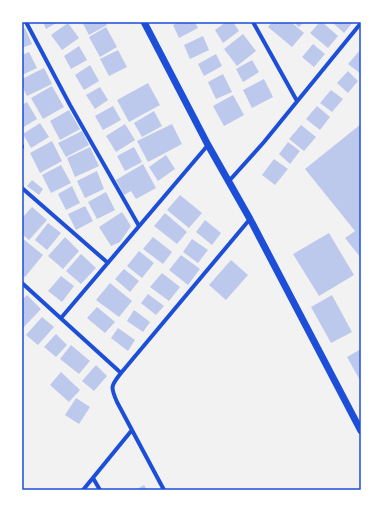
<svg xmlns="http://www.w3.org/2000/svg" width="383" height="512" font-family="'Space Grotesk',sans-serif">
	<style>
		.building { fill: #bdc9ec }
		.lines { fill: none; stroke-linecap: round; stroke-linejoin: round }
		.minor { stroke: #1d4ed8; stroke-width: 4 }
		.tertiary { stroke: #1d4ed8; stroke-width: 7 }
		.neatline { fill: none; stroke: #1d4ed8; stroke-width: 1.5 }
	</style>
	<rect width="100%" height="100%" fill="#f2f2f2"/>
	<!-- building -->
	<path class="building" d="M43,22H58L46,29Z
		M82,22H105L107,25L89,35Z
		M179,22H195L198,28L179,38L173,25Z
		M226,22H233L239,31L223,43L215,30Z
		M272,22H291L304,33L292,47L268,27Z
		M293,22H304L299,27Z
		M320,22H322L338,36L328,48L310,33Z
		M332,22H353L344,33Z
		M68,23L79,38L62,50L51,35Z
		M106,27L117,47L100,57L89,37Z
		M25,28L32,44L22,48V29Z
		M243,34L256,51L237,66L224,49Z
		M203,36L209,50L190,59L184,45Z
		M313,44L325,54L314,67L302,57Z
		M79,46L87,60L71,69L64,56Z
		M361,49V74L348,64Z
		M118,50L127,67L109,76L100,59Z
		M29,52L37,68L22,75V55Z
		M216,54L222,66L204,76L198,64Z
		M252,60L259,72L243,82L236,69Z
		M90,65L99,81L84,90L75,75Z
		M44,68L52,84L27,96L22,86V79Z
		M348,71L358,81L348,93L337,83Z
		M223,74L232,92L216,99L208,82Z
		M264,79L273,97L252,108L243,90Z
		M148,83L160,105L129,122L117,100Z
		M52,86L64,107L43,119L31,98Z
		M100,87L108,100L95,109L86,95Z
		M331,90L343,99L332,112L320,103Z
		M233,95L244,115L224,126L213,106Z
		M27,102L37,119L22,128V105Z
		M113,106L121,120L103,130L95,116Z
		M317,106L330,117L320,130L306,119Z
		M69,110L80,129L60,140L50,121Z
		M154,111L162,126L142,137L134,123Z
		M40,123L49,137L31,148L23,134Z
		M125,124L135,140L116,152L106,136Z
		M172,124L182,144L148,162L137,141Z
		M361,124V258L345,238L355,231L305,169Z
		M301,125L316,137L304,151L289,139Z
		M82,131L89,145L66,157L58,143Z
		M52,141L62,161L40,173L30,153Z
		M288,142L300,151L290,164L279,154Z
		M90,147L99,166L75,177L67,158Z
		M134,147L142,162L125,171L117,156Z
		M166,155L175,169L158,181L149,167Z
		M274,159L288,169L275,185L262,175Z
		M143,164L156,188L136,199L131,191L124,195L116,180Z
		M61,165L71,183L51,193L42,175Z
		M97,171L104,189L85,198L77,181Z
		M32,180L43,189L39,195L27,186Z
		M72,186L80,203L66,210L58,194Z
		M106,192L115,210L97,219L88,202Z
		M180,195L202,213L189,228L167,210Z
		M85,206L93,221L76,230L68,214Z
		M32,207L47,220L29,240L22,234V218Z
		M122,212L131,226L120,242L111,246L99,227Z
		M165,213L187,232L177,244L154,226Z
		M205,220L221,233L212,245L196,232Z
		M48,223L61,233L47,250L35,240Z
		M329,233L354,275L319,296L293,254Z
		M65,237L79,251L63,269L48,256Z
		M153,237L172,252L163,264L143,249Z
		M22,238L43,255L25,277L22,275Z
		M192,239L208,250L198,263L183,252Z
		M139,251L154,263L142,278L127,266Z
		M81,254L96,268L81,284L66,271Z
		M181,255L200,269L188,285L169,270Z
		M231,260L248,275L226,300L209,285Z
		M124,269L139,281L130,292L115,279Z
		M162,273L180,287L169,301L150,287Z
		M61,276L74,286L62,302L48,291Z
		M110,283L132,301L119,317L96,300Z
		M148,294L164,306L156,315L141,303Z
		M27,295L41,309L22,329V300Z
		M332,295L352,332L331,343L311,307Z
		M97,307L115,322L105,333L87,318Z
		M134,310L150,322L143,332L127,321Z
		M42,317L54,327L38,345L26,335Z
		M118,328L135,340L128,351L111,338Z
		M56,334L67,345L56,357L44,347Z
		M71,345L90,361L79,374L60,359Z
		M361,349V382L347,357Z
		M96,365L107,376L94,391L82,381Z
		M61,372L80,390L69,402L50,385Z
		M76,398L90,407L79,424L65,415Z
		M144,485L147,490H135Z"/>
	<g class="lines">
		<!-- minor -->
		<path class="minor" d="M26,22L70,105L139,226
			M253,22L297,101
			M22,146V147
			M229,181L264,142L361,23
			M22,188L108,263
			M22,283L121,373
			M61,318L208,145
			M93,478L100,490
			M83,490L132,430
			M164,490L117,402C110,386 111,386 121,373L250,219"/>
		<!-- tertiary -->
		<path class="tertiary" d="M144,22L208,145L250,219L361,431"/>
	</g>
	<!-- border -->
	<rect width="383" height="512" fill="none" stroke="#ffffff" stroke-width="46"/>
	<rect x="23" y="23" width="337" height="466" class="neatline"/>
</svg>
